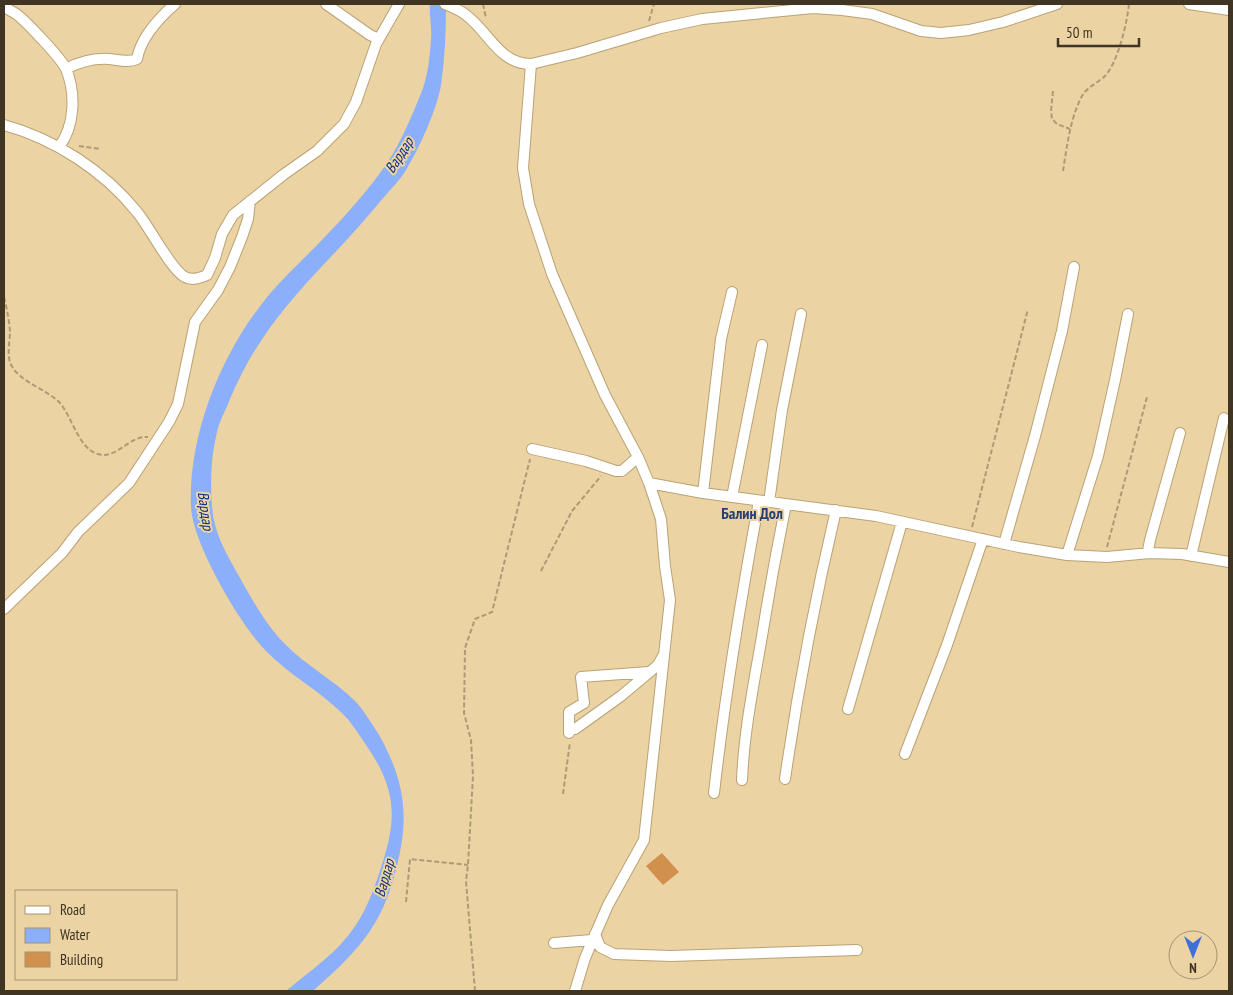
<svg xmlns="http://www.w3.org/2000/svg" width="1233" height="995" font-family="'PT Sans Narrow',sans-serif">
	<style>
		.water { fill: #8baffa }
		.building { fill: #d2904e }
		.lines { fill: none; stroke-linecap: round; stroke-linejoin: round }
		.minor-casing { stroke: #b9a274; stroke-width: 12 }
		.path { stroke: #ae9b76; stroke-width: 2; stroke-dasharray: 5 2.5; stroke-linecap: butt }
		.minor { stroke: #fff; stroke-width: 10 }
		.labels { text-anchor: middle; dominant-baseline: central; stroke-width: 4; stroke-linejoin: round; paint-order: stroke }
		.water-label { font-size: 15px; font-style: italic; fill: #0f2f82; stroke: #ebd3a3 }
		.quarter-label { font-size: 16px; font-weight: bold; fill: #253e75; stroke: #ebd3a3 }
	</style>
	<rect width="100%" height="100%" fill="#ebd3a3"/>
	<!-- water -->
	<path class="water" d="M430,4H446C446,31 445,58 441,85C437,109 419,149 406,170C400,180 391,189 384,197C365,220 346,241 326,262C285,305 253,344 230,399C226,410 219,421 217,432C211,456 210,481 212,507C214,532 224,549 236,571C250,595 264,623 284,643C305,665 334,680 356,702C365,712 372,724 379,735C401,774 409,808 400,852C386,921 364,946 313,991H286C306,974 330,958 347,937C366,915 376,884 384,858C399,810 392,782 364,742C358,733 351,722 343,714C319,690 289,675 266,651C240,625 192,542 191,507C188,438 219,359 261,305C279,281 301,262 321,241C345,216 370,189 389,160C402,140 413,113 422,91C428,75 430,56 431,39C432,27 429,16 430,4Z"/>
	<!-- building -->
	<path class="building" d="M662,853L679,872L663,885L646,866Z"/>
	<g class="lines">
		<!-- minor casing -->
		<g class="minor-casing">
			<path id="minor" d="M326,4L370,35L379,39
				M445,4C452,7 460,10 466,15C489,32 499,64 531,64L523,168L529,204L552,274L605,395L638,457L649,483L661,519L665,566L670,600L644,840L608,905L585,958L575,991
				M1189,4L1229,10
				M4,7C9,10 16,13 20,17C30,26 61,58 66,69C76,93 75,126 59,147
				M531,64L577,53L661,28L702,19L813,8L842,10L872,14L921,31L941,33L969,30L1003,22L1057,4
				M66,69C79,62 94,58 109,59C118,60 129,63 137,59C141,37 159,18 175,4
				M4,125C55,139 104,171 137,212C149,226 171,270 185,277C192,281 200,278 207,275L215,258L222,234L233,215L283,175L317,151L344,124L356,102L376,44L399,4
				M532,449L586,461L616,471H622L638,457
				M649,483L703,493L876,516L1019,547L1067,555L1107,557L1150,553L1182,554L1229,562
				M703,493L721,339L732,292
				M732,497L762,345
				M769,502L782,410L801,314
				M1004,544L1035,436L1062,331L1074,267
				M1150,553L1148,551L1150,540L1180,433
				M1067,555L1098,456L1115,380L1128,314
				M1191,556L1224,418
				M4,609L62,553L78,532L129,483L169,422L178,404L195,322L218,290L230,267L242,237L248,219L250,201
				M848,709L902,522
				M575,729L621,696L658,665L663,656
				M569,733V712L584,703L581,677L649,672
				M905,754L947,645L983,539
				M785,779C798,689 815,599 836,510
				M742,780C744,731 754,683 762,636C769,592 777,548 786,504
				M714,793C725,695 741,598 759,501
				M595,934L600,947L614,954L671,956L857,950
				M554,943L592,940"/>
		</g>
		<!-- path -->
		<path class="path" d="M483,4L486,18
			M649,21L654,4
			M1053,91L1051,111L1052,119L1057,124L1070,129
			M79,146L101,149
			M1063,171C1067,146 1070,119 1082,96C1087,87 1098,83 1105,76C1118,62 1127,23 1129,4
			M4,297C7,309 9,320 10,331C10,341 7,353 10,362C16,381 47,389 60,403C72,417 79,449 98,454C116,460 130,435 148,437
			M972,527L1028,309
			M1107,547L1147,397
			M541,571L572,511L601,476
			M563,794L570,742
			M406,902L410,859L468,865
			M475,991L466,881L468,865L473,776L471,740L464,713L465,648L475,619L492,612L530,459"/>
		<!-- minor -->
		<use href="#minor" class="minor"/>
	</g>
	<g class="labels">
		<!-- water labels -->
		<g class="water-label">
			<text transform="translate(399 155) rotate(-57)">Вардар</text>
			<text transform="translate(206 511) rotate(82)">Вардар</text>
			<text transform="translate(384 878) rotate(-74)">Вардар</text>
		</g>
		<!-- quarter labels -->
		<g class="quarter-label">
			<text x="752" y="513">Балин Дол</text>
		</g>
	</g>
	<!-- border -->
	<rect width="1233" height="995" fill="none" stroke="#3f3522" stroke-width="10"/>
	<!-- legend -->
	<rect x="15" y="890" width="162" height="90" fill="#ebd3a3" stroke="#a6946f"/>
	<rect x="25" y="906" width="25" height="8" fill="#ffffff" stroke="#a6946f"/>
	<text x="60" y="915" font-size="15" fill="#3f3522">Road</text>
	<rect x="25" y="928" width="25" height="15" fill="#8baffa" stroke="#a6946f"/>
	<text x="60" y="940" font-size="15" fill="#3f3522">Water</text>
	<rect x="25" y="952" width="25" height="15" fill="#d2904e" stroke="#a6946f"/>
	<text x="60" y="965" font-size="15" fill="#3f3522">Building</text>
	<!-- north arrow -->
	<g transform="translate(1193 955) rotate(180)"><circle r="24" fill="#ebd3a3" stroke="#a6946f"/>
	<path d="M0-4L9 19L0 12L-9 19Z" fill="#3f6fdf"/>
	<text y="-8" font-size="14" font-weight="bold" text-anchor="middle" fill="#3f3522">N</text>
	</g>
	<!-- scale -->
	<path d="M1058 38v8h81v-8" fill="none" stroke="#3f3522" stroke-width="2.5"/>
	<text x="1066" y="38" font-size="15" fill="#3f3522" stroke="#ebd3a3" stroke-width="4" paint-order="stroke">50 m</text>
</svg>
